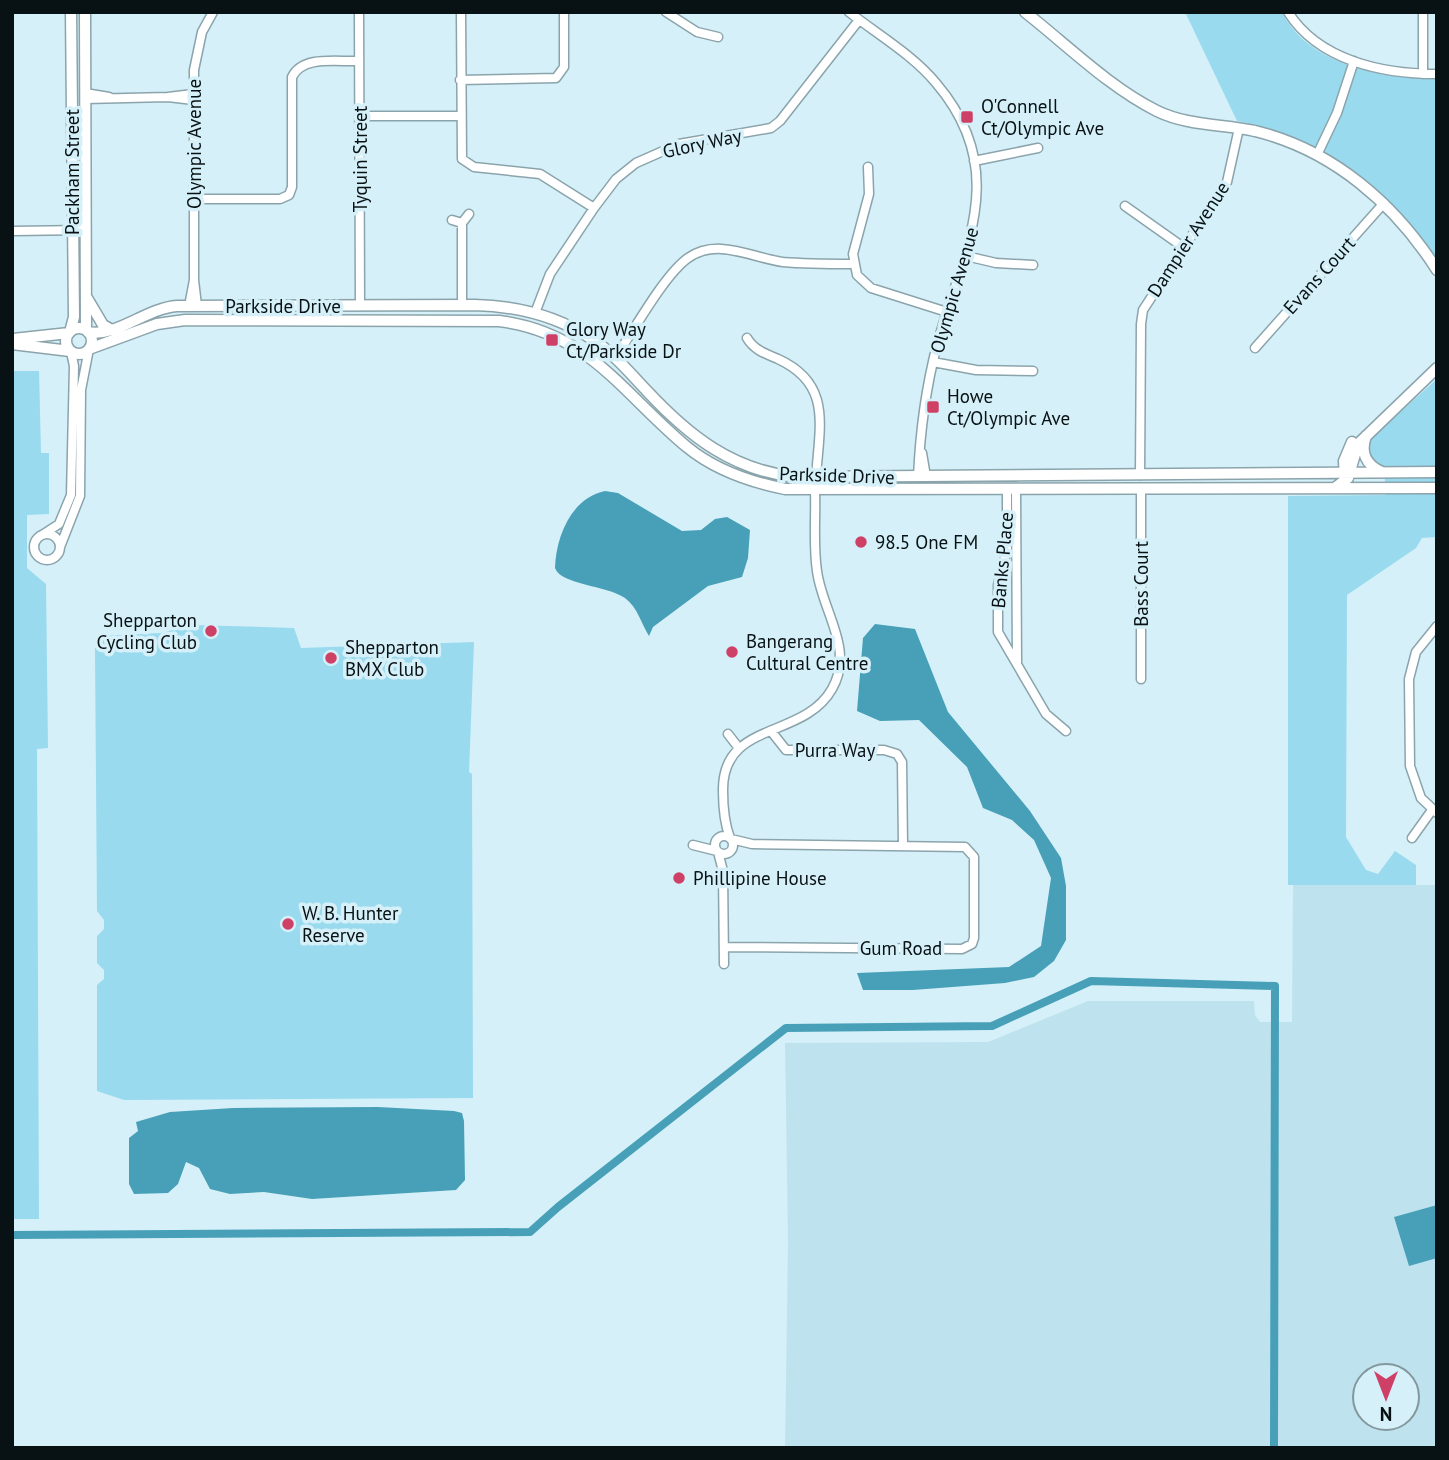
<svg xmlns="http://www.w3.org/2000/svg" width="1449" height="1460" font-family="'PT Sans',sans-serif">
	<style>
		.built { fill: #bfe3ee; fill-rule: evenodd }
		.green { fill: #99daee }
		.water { fill: #47a0b8 }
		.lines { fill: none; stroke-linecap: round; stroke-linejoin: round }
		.canal { stroke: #47a0b8; stroke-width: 8 }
		.minor-casing { stroke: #8ba4ac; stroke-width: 11 }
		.tertiary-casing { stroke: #8ba4ac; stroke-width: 13 }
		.minor { stroke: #fff; stroke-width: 8 }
		.tertiary { stroke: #fff; stroke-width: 10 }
		.poi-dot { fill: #cf4067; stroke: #d5f0f8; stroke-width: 2.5 }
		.labels { text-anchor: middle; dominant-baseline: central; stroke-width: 7; stroke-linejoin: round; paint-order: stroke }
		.poi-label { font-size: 19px; fill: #081114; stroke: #d5f0f8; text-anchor: start }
		.street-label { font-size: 19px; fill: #081114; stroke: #d5f0f8 }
	</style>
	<rect width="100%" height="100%" fill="#d5f0f8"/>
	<!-- built -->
	<path class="built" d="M1293,885H1437V1448H785L788,1243L785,1043L988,1042L1088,1001H1254L1255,1015L1260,1022H1292ZM1365,1376H1407V1418H1365Z"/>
	<!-- green -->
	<path class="green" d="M1185,12H1282C1309,66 1383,78 1437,79V264C1394,191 1320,139 1237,121Z
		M12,371H39L41,453H49V514L27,515V568L46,584L48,748L37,749L39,1219H12Z
		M1437,379V537L1422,538L1416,548L1347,595L1346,837L1366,870L1378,874L1395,851L1416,865V885H1288V496L1386,495L1384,468L1368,456L1369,440Z
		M193,625L294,628L301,648L474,642L469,772L472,774L473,1098L124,1100L97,1091V985L104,979V970L97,963V936L104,929V920L97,911L95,648L102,636L161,633Z"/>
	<!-- water -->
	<path class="water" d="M605,491L618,493L682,531L701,530L715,519L727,517L750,530L748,558L742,577L708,586L653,627L649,636C641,623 638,608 625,598C606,585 561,585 555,568C556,537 571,498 605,491Z
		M875,624L915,629L948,712L1030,811L1061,858L1066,886V940L1054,961L1034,977L1005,983L913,990H863L857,973L1009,967L1041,946L1051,878L1034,840L1012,820L983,808L967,767L919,720L880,721L857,711L863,638Z
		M233,1108L378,1107L454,1111L462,1113L464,1121L465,1180L456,1190L312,1199L264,1192L230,1194L210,1189L199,1168L186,1162L178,1184L168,1193L134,1194L129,1184V1138L138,1131L136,1122L170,1112Z
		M1437,1205V1258L1409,1266L1394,1217Z"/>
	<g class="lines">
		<!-- canal -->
		<path class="canal" d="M12,1235L530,1232L558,1207L786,1028L992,1026L1091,981L1275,986L1274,1448"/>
		<!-- minor casing -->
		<g class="minor-casing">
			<path id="minor" d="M359,12L360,306
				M461,12L462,159L474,167L540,174L594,208
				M666,12L697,32L718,37
				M849,12C877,34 913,55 936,83C1012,172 963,250 937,345C926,387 920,433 918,477
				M1288,12C1319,61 1383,74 1437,74
				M1423,12V74
				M460,80L556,78L564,67V12
				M85,93L109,97
				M168,97L193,94
				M85,99L168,97L193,100
				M360,116H460
				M1317,155L1337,113L1354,61
				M974,161L1038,148
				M868,167L869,194L853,254L857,275L871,288L947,312
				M193,199H280L289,195L292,187V77C303,55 337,62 358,61
				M1125,206L1183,247
				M452,220L462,223L469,214
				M12,231L86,230
				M966,256L996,263L1033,265
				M462,305V223
				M189,306L194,280
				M197,306L194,280V70L202,32L213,12
				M535,313L550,274L594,208L616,179L636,163L679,144L771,128L780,121L859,20
				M747,338C754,350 766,354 778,359C833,384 819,427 816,478
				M1255,348L1384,203
				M615,358C633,332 664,275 688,258C718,237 752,258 783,262C806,264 830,264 853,264
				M933,362L976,370L1033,371
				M922,453L926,477
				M1140,475L1141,324L1143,310L1227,182L1239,128
				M1141,489V679
				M1007,490V549L998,585V632L1046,714L1066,731
				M1016,490L1017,662
				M34 547a13 13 0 1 1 26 0a13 13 0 1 1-26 0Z
				M42,535L59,524L71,495L74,366L71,352
				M60,547L80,496L81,390L89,349
				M1437,626L1416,652L1409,679L1410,766L1421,798L1437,813
				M771,731L786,750H884L897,754L902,762L903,846
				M728,734L738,747
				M715 845a9 9 0 1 1 18 0a9 9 0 1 1-18 0Z
				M730,838C724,822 723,808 723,791C722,720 803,740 832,689C855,649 822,611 817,571C813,545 816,517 815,491
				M1412,838L1432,810
				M693,845L717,851
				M718,852L723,871L724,964
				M724,947L962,949L972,944L974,938V857L965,847L752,844L731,839"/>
		</g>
		<!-- tertiary casing -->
		<g class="tertiary-casing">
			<path id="tertiary" d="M85,12L86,330
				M1025,12C1067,45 1109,87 1157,111C1188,126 1222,124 1255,131C1333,150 1395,204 1437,270
				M87,298L103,325L112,330
				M66 341a13 13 0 1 1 26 0a13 13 0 1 1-26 0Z
				M70,332L74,317L71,12
				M88,332C116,338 146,308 177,306L475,305C517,306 557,316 592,339C613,353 630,373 647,391C689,436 732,470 795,477L1437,472
				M13,339L69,333
				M12,344L70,351
				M89,349L157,324L185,320L499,321C589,332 623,394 687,447C715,470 750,482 785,489L1437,488
				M1366,436C1360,452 1366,465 1382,472
				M1345,478L1344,461L1352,442
				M1336,487L1348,478L1358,444L1437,368"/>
		</g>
		<!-- minor -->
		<use href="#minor" class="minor"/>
		<!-- tertiary -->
		<use href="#tertiary" class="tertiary"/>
	</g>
	<!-- markers -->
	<g class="poi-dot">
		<rect x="960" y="110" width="14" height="14" rx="3.5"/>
		<rect x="545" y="333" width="14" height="14" rx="3.5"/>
		<rect x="926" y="400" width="14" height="14" rx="3.5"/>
		<circle cx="861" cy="542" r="7"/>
		<circle cx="211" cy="631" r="7"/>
		<circle cx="732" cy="652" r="7"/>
		<circle cx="331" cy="658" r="7"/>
		<circle cx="679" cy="878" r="7"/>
		<circle cx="288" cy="924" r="7"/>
	</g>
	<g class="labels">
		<!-- poi labels -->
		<g class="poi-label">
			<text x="981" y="106">O'Connell<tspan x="981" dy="22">Ct/Olympic Ave</tspan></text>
			<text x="566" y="329">Glory Way<tspan x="566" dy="22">Ct/Parkside Dr</tspan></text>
			<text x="947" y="396">Howe<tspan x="947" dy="22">Ct/Olympic Ave</tspan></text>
			<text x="875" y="542">98.5 One FM</text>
			<text x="197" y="620" text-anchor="end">Shepparton<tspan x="197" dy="22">Cycling Club</tspan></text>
			<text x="746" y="641">Bangerang<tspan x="746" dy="22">Cultural Centre</tspan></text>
			<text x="345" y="647">Shepparton<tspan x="345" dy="22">BMX Club</tspan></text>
			<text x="693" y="878">Phillipine House</text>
			<text x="302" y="913">W. B. Hunter<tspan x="302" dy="22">Reserve</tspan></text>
		</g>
		<!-- street labels -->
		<g class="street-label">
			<text transform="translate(702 143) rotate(-12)">Glory Way</text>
			<text transform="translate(194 144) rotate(-90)">Olympic Avenue</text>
			<text transform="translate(360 159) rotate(-90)">Tyquin Street</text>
			<text transform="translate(72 172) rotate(-90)">Packham Street</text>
			<text transform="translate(1188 239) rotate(-57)">Dampier Avenue</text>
			<text transform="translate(1319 275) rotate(-48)">Evans Court</text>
			<text transform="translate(954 290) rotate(-74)">Olympic Avenue</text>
			<text x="283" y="306">Parkside Drive</text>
			<text transform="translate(837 475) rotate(2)">Parkside Drive</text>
			<text transform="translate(1002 560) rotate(-85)">Banks Place</text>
			<text transform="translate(1141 584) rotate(-90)">Bass Court</text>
			<text x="835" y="750">Purra Way</text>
			<text x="901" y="948">Gum Road</text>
		</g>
	</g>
	<!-- border -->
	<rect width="1449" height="1460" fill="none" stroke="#081114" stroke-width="28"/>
	<!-- north arrow -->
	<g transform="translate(1386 1397) rotate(180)"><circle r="33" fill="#d5f0f8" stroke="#83979d" stroke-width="2"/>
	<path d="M0-5L12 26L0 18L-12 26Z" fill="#cf4067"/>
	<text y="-10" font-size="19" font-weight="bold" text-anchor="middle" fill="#081114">N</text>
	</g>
</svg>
